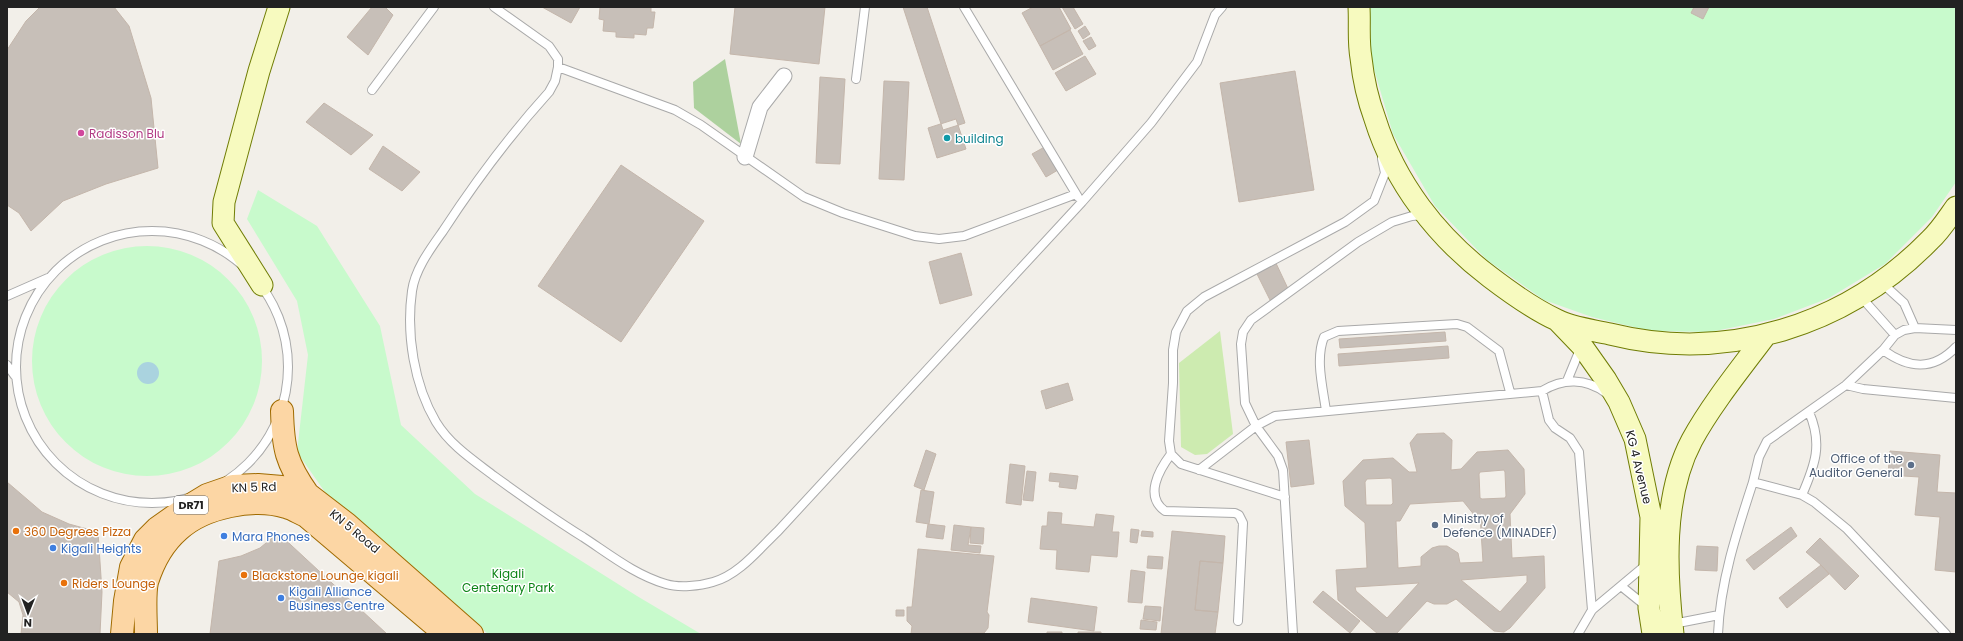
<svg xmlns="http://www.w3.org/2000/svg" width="1963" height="641" font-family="Poppins,sans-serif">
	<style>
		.grass { fill: #cdebb0 }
		.forest { fill: #add19e }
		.park { fill: #c8facc }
		.water { fill: #aad3df }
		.building { fill: #c7bfb8; stroke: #c4b6ab; fill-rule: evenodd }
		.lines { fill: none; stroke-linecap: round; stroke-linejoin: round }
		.lane-casing { stroke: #a9a9a9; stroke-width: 10 }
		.street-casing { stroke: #a9a9a9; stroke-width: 17 }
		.secondary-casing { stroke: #707d05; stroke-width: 23 }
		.primary-casing { stroke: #a06b00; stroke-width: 24 }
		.lane { stroke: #fff; stroke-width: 8 }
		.street { stroke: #fff; stroke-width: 15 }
		.secondary { stroke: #f7fabf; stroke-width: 21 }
		.primary { stroke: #fcd6a4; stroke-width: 22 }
		.hotel-dot { fill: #d1479c; stroke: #fff; stroke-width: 1.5 }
		.culture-dot { fill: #0f9aa8; stroke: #fff; stroke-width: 1.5 }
		.service-dot { fill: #5c6f8a; stroke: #fff; stroke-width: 1.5 }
		.food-dot { fill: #e8710a; stroke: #fff; stroke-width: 1.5 }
		.shop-dot { fill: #3f7fe0; stroke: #fff; stroke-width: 1.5 }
		.labels { text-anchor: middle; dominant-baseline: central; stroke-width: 3; stroke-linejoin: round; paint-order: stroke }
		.shield { fill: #fff; stroke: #646464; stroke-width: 1 }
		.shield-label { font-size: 11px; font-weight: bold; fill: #222 }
		.hotel-label { font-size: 12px; fill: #b23c85; stroke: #fff; text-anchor: start }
		.culture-label { font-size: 12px; fill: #0d838f; stroke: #fff; text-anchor: start }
		.service-label { font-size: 12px; fill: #4e5e75; stroke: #fff; text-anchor: end }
		.street-label { font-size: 12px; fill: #222; stroke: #fff }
		.food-label { font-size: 12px; fill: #c56008; stroke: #fff; text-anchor: start }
		.shop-label { font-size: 12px; fill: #366cbe; stroke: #fff; text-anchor: start }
		.park-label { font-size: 12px; fill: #0c8416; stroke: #fff }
	</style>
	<rect width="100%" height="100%" fill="#f2efe9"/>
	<!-- grass -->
	<path class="grass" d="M1220,331L1233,434L1207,454L1195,455L1181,447L1179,363Z"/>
	<!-- forest -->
	<path class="forest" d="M725,59L741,144L694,108L693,82Z"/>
	<!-- park -->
	<path class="park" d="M1370,7H1956V182L1932,217L1885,264L1829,298L1774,319L1710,332L1650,331L1592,317L1544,300L1487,260L1435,206L1393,134L1371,59Z
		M258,190L317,226L380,326L401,425L475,494L637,596L701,634H488L327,495L297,452L308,355L297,301L247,219Z
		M32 361a115 115 0 1 1 230 0a115 115 0 1 1-230 0Z"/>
	<!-- water -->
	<path class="water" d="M137 373a11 11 0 1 1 22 0a11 11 0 1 1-22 0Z"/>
	<!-- building -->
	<path class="building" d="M40,7H114L129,26L151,98L158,168L106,184L63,201L31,231L19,213L7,205V50L26,21Z
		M372,7H385L393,15L368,55L347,37Z
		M542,7H580L571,23Z
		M600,7H651V12H655L653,28H647L646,35L634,34V38L616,37V32L603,31L604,20L599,19Z
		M735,7H825L819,64L730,54Z
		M903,7H927L965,123L943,130Z
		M1033,7H1059L1071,29L1040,46L1022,13Z
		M1062,7H1073L1083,24L1075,29Z
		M1694,7H1709L1703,19L1691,13Z
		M1085,26L1090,34L1083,39L1078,31Z
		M1070,30L1083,54L1053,70L1040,46Z
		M1091,37L1096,46L1089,50L1083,41Z
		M1085,56L1096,74L1066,91L1055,73Z
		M1295,71L1314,190L1239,202L1220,83Z
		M820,77L845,79L840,164L816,163Z
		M884,81L909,82L904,180L879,179Z
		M324,103L373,135L351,155L306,122Z
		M956,119L966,149L937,158L928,128Z
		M1050,144L1063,167L1046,177L1032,154Z
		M383,146L420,172L402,191L369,169Z
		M621,165L704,221L621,342L538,286Z
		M961,253L972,295L940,304L929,262Z
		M1274,259L1291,295L1272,304L1254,268Z
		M1445,332L1446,341L1340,348L1339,339Z
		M1448,346L1449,358L1339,366L1338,354Z
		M1068,383L1073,400L1046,409L1041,391Z
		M1444,433L1452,440L1451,470L1461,469L1477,452L1508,450L1524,469L1525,494L1510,514L1512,558L1544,556L1545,588L1510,628L1504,632L1494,631L1456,599L1447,604H1434L1427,601L1396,634H1378L1338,600L1336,570L1367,568L1365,523L1345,506L1343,481L1363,460L1393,458L1409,472H1417L1410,443L1417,434ZM1504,470L1505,472L1506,496L1505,498L1482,499L1480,498L1479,474L1480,472ZM1390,478L1392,479L1393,503L1391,505H1366L1365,482L1367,479ZM1463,501L1475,516L1480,515L1483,562L1460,563L1458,553L1447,546H1439L1432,548L1421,557V566L1398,568L1396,521H1400L1410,504ZM1527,575V582L1500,612L1461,580ZM1419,583L1387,618L1356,591L1355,587Z
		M1309,440L1314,484L1291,487L1286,442Z
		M926,450L936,454L924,490L914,486Z
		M1890,451L1940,455L1937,492L1956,493V572L1935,570L1940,517L1915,515L1919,477L1888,475Z
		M1010,464L1025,466L1021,505L1006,503Z
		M1027,471L1036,472L1033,501L1023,500Z
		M1050,473L1078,476L1076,489L1059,487L1060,482L1049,481Z
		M7,482L42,512L69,524L98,532L102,592L100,634H21L23,615L19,602L7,592Z
		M921,490L934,492L929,524L916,522Z
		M1048,512L1062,513L1061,524L1094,527L1096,514L1114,516L1112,532H1119L1117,557L1091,555L1089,572L1056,569L1057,550L1040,549L1042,526H1047Z
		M928,524L945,526L943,539L926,537Z
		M954,525L971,527L968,545L981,546L980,553L951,550Z
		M971,527L984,528L983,544L970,543Z
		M1791,527L1797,536L1754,570L1746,560Z
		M1131,529L1139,530L1137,543L1130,542Z
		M1142,531L1153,532V537L1141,536Z
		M1172,531L1225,536L1223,563L1200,561L1195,610L1218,612L1215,634H1161Z
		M278,533L387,634H210L219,561L241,556L260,548Z
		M1820,538L1859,576L1845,590L1821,565L1806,552Z
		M1697,546L1718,547L1717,571L1695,570Z
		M918,549L994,556L987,612L989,615L988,628L984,633L911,634L912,626L907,621V607H912Z
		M1148,556L1163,557L1162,569L1147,568Z
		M1200,561L1223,563L1218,612L1195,610Z
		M1821,565L1829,574L1787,608L1779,598Z
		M1131,570L1145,572L1142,603L1128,602Z
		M1323,591L1360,621L1350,633L1313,602Z
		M1031,598L1097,607L1094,631L1028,622Z
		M1145,606L1161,607L1160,621L1143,619Z
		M896,610H904V616H896Z
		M1141,620L1157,622L1156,630L1140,629Z
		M1047,632H1062V634H1047Z
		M1078,632H1101V634H1078Z"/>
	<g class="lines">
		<!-- lane casing -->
		<g class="lane-casing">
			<path id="lane" d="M494,7L549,46L558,59V67L555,81L549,92C510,135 475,182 443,231C431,248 415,269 412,291C406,334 414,385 436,422C450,445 473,460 494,476C523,497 552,518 583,537C609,554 635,575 666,584C679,588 700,586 713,582C739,575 759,549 778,531L1082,202L1151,123L1197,62L1215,15L1222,7
				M964,7L1078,197
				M558,67L675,110L701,125L804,197L843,213L915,236L939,239L964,236L1076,194
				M856,79L865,7
				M372,90L434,7
				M16 367a136 136 0 1 1 272 0a136 136 0 1 1-272 0Z
				M1882,283L1904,303L1915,328
				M7,296L48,278
				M1861,297L1895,335
				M1883,350C1909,369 1933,371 1956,347
				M7,365L15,376
				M1567,381L1581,347
				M1846,385L1863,389L1956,398
				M1542,391L1549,420L1555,428L1570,438L1579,452L1592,610
				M1326,411C1323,388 1315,359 1324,337L1338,331L1457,324L1467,327L1499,351L1510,392
				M1171,454C1159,470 1144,496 1165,511L1235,513L1239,515L1243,523L1238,621
				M1199,470L1256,426L1275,416L1542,391C1563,378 1586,378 1606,393
				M1802,495C1815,465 1823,444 1809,412
				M1285,497L1181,464L1171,454L1169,441L1173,383V350L1176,332L1187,311L1204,297L1345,222L1374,201L1385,173L1382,159
				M1621,586L1647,607
				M1673,624L1719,615
				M1293,634L1283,470L1278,456L1256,426L1245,403L1241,344L1243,332L1251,320L1358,242L1392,222L1412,216L1425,215
				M1578,634L1592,610L1647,564
				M1718,634C1720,583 1737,531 1753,482
				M1946,634L1847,529L1814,502L1802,495L1753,482L1759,457L1767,441L1846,385L1883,350L1895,335L1904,330L1915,328L1956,330"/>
		</g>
		<!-- street casing -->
		<g class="street-casing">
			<path id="street" d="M745,157L760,107L784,76"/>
		</g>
		<!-- secondary casing -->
		<g class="secondary-casing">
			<path id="secondary" d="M1359,7C1360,24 1358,41 1361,58C1363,77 1368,100 1375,119C1395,183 1437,237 1490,277C1511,293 1533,309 1557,320C1572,328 1593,330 1610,334C1727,363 1846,326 1930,240C1940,231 1948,218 1956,207
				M262,285L223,223L224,202L259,71L279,7
				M1558,321L1582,346L1606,380L1619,402L1635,439L1651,517L1649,608L1653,634
				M1673,634C1666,573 1662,496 1692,440C1711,405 1741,368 1765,336"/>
		</g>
		<!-- primary casing -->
		<g class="primary-casing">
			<path id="primary" d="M282,411C283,448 286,463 308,494
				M122,634L125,601L131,567L145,540L157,528L184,509L207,495L233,486L258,485L282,487L308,494L347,524L472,634
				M146,634C146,620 144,594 147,582C153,563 164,543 179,530C204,507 254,497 286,507C293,509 299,513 306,516L445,634"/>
		</g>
		<!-- lane -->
		<use href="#lane" class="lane"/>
		<!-- street -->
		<use href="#street" class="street"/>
		<!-- secondary -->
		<use href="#secondary" class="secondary"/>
		<!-- primary -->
		<use href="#primary" class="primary"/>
	</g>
	<!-- markers -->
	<circle class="hotel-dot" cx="81" cy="133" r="4"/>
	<circle class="culture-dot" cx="947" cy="138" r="4"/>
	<g class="service-dot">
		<circle cx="1911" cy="465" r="4"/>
		<circle cx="1435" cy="525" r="4"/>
	</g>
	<g class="food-dot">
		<circle cx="16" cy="531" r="4"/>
		<circle cx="244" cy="575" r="4"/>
		<circle cx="64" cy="583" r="4"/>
	</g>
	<g class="shop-dot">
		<circle cx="224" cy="536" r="4"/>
		<circle cx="53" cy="548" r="4"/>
		<circle cx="281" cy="598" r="4"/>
	</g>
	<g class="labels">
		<!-- shield labels -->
		<rect class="shield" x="174" y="496" width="34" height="18" rx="3"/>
		<g class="shield-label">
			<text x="191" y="505">DR71</text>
		</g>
		<!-- hotel labels -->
		<g class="hotel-label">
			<text x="89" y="133">Radisson Blu</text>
		</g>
		<!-- culture labels -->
		<g class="culture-label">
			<text x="955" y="138">building</text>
		</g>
		<!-- service labels -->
		<g class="service-label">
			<text x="1903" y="458">Office of the<tspan x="1903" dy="14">Auditor General</tspan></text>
			<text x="1443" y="518" text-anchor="start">Ministry of<tspan x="1443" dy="14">Defence (MINADEF)</tspan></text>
		</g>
		<!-- street labels -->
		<g class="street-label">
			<text transform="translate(1639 467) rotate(76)">KG 4 Avenue</text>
			<text transform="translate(254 487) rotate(-2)">KN 5 Rd</text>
			<text transform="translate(355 531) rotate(40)">KN 5 Road</text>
		</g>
		<!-- food labels -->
		<g class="food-label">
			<text x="24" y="531">360 Degrees Pizza</text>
			<text x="252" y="575">Blackstone Lounge kigali</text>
			<text x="72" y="583">Riders Lounge</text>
		</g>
		<!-- shop labels -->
		<g class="shop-label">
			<text x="232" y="536">Mara Phones</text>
			<text x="61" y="548">Kigali Heights</text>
			<text x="289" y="591">Kigali Alliance<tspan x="289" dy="14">Business Centre</tspan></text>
		</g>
		<!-- park labels -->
		<g class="park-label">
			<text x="508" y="573">Kigali<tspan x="508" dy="14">Centenary Park</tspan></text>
		</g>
	</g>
	<!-- border -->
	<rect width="1963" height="641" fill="none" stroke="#222222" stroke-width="16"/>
	<!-- north arrow -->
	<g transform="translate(28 613) rotate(181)" stroke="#ffffff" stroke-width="3" paint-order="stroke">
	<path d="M0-3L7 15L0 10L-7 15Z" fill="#222222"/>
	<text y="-6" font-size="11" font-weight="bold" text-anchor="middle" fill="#222222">N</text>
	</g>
</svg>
